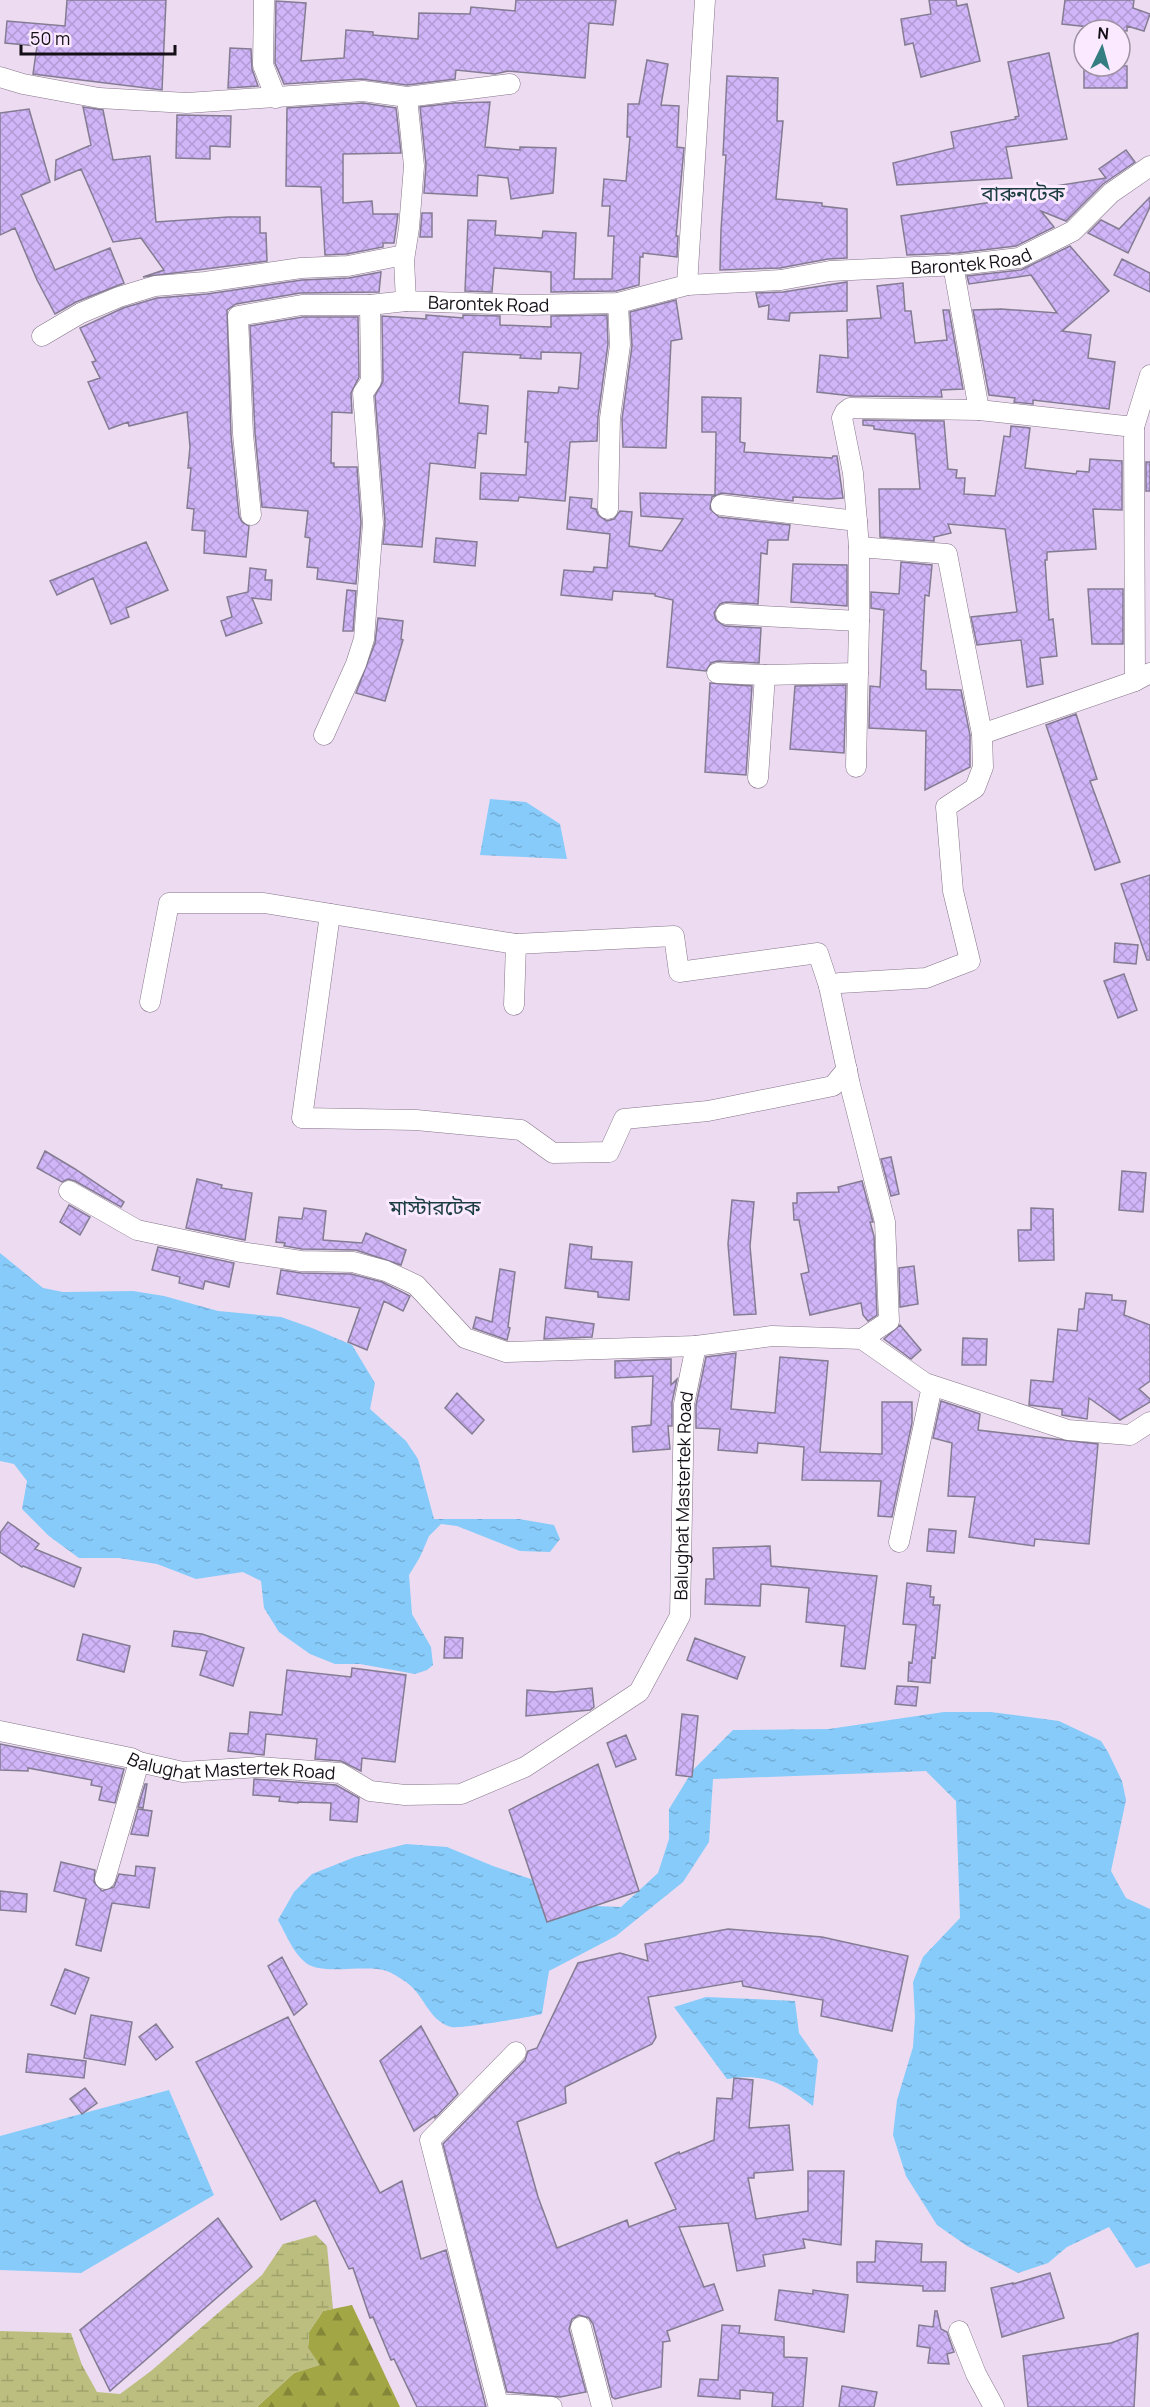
<svg xmlns="http://www.w3.org/2000/svg" width="1150" height="2407" font-family="Manrope,'Noto Sans Bengali',sans-serif">
	<style>
		.forest { fill: url(#forest-firs) }
		.wetland { fill: url(#wetland-marsh) }
		.water { fill: url(#water-ripples) }
		.building { fill: url(#building-cross-hatch); stroke: #847c92; stroke-width: 1.5 }
		.lines { fill: none; stroke-linecap: round; stroke-linejoin: round }
		.minor-casing { stroke: #857589; stroke-width: 21 }
		.minor { stroke: #fff; stroke-width: 20 }
		.labels { text-anchor: middle; dominant-baseline: central; stroke-width: 6; stroke-linejoin: round; paint-order: stroke }
		.street-label { font-size: 18px; fill: #150f17; stroke: #fae9ff }
		.quarter-label { font-size: 21px; fill: #1c3e40; stroke: #fae9ff }
	</style>
	<defs>
		<pattern id="forest-firs" width="22" height="20" patternUnits="userSpaceOnUse" patternTransform="scale(1.5)"><rect width="22" height="20" fill="#a3a644"/><path d="M5 1l3.5 6h-7zM16 11l3.5 6h-7z" fill="#848638"/></pattern>
		<pattern id="wetland-marsh" width="20" height="14" patternUnits="userSpaceOnUse" patternTransform="scale(1.5)"><rect width="20" height="14" fill="#bbbe7e"/><path d="M1 5h8M5 5V1M11 12h8M15 12V8" fill="none" stroke="#a0a26c"/></pattern>
		<pattern id="water-ripples" width="26" height="14" patternUnits="userSpaceOnUse" patternTransform="scale(1.5)"><rect width="26" height="14" fill="#86cbfa"/><path d="M2 4q2-2 4 0t4 0M15 11q2-2 4 0t4 0" fill="none" stroke="#73add6"/></pattern>
		<pattern id="building-cross-hatch" width="8" height="8" patternUnits="userSpaceOnUse" patternTransform="scale(1.5)"><rect width="8" height="8" fill="#d0b5f8"/><path d="M0 0l8 8M0 8l8-8" fill="none" stroke="#b29ad4"/></pattern>
	</defs>
	<rect width="100%" height="100%" fill="#eddbf1"/>
	<!-- forest -->
	<path class="forest" d="M352,2305L400,2407H257L294,2373L319,2365L308,2348L309,2332L323,2311Z"/>
	<!-- wetland -->
	<path class="wetland" d="M316,2235L327,2246L333,2309L323,2311L309,2332L308,2348L320,2365L294,2373L257,2407H0V2331L71,2333L82,2365L97,2392L120,2394L151,2371L262,2275L283,2244Z"/>
	<!-- water -->
	<path class="water" d="M490,799L526,802L560,824L567,859L480,855Z
		M0,1253L43,1288L63,1292L133,1291L164,1296L218,1311L281,1317L312,1328L352,1345L375,1383L370,1409L406,1441L418,1459L434,1519H519L554,1525L560,1539L550,1552L520,1551L457,1526L441,1524L429,1536L420,1557L409,1575L412,1614L431,1647L433,1665L427,1670L415,1674L360,1664H335L310,1654L279,1632L264,1608L261,1581L243,1572L196,1579L157,1564L119,1558H79L49,1536L22,1509L27,1481L14,1464L0,1461Z
		M944,1712H991L1059,1721L1101,1741L1108,1752L1122,1781L1126,1800L1111,1871L1126,1898L1150,1909V2263L1136,2268L1109,2227L1067,2247L1048,2263L1018,2273L967,2246L937,2225L906,2176L893,2135L897,2100L913,2047L915,2017L913,1982L923,1957L960,1918L956,1801L926,1771L713,1779L709,1842L683,1882L616,1936L549,1971L542,2014C530,2017 459,2029 451,2027C427,2020 424,1992 403,1980C397,1976 389,1971 383,1970C362,1965 321,1975 306,1963C293,1953 286,1934 278,1920L294,1892L312,1874L355,1857L406,1844L447,1847L493,1866L572,1893L595,1906L621,1907L658,1873L669,1839V1809L693,1770L733,1730L829,1729Z
		M706,1997L795,2001L799,2033L818,2060L813,2106C782,2083 766,2073 727,2079L674,2007Z
		M169,2090L214,2195L81,2273L0,2270V2136Z"/>
	<!-- building -->
	<path class="building" d="M67,0H166L162,90L33,74L37,46L5,43L7,21L65,26Z
		M516,0H616L613,25L589,23L585,78L508,71L495,74L456,70L455,79L407,85L362,79L284,84L275,63L276,1L306,3L301,61L344,58L346,30L373,32V35L418,39L419,13L470,14L471,7L515,11Z
		M929,0H956L957,6L967,4L980,61L921,77L913,43L905,45L901,19L931,14Z
		M1065,0H1134L1133,8L1150,14L1144,31L1127,26V31L1062,24Z
		M230,48L251,49L252,69L258,86L228,88Z
		M1049,53L1067,139L1006,147L1012,178L897,185L893,163L954,148L951,132L1016,119L1015,117L1019,116L1008,62Z
		M647,60L668,64L661,105L679,106L677,147L684,148L676,236H678L677,257L643,253V257H640L639,285L616,291L551,292V272L494,268L492,292L465,291L468,220L496,221L495,235L542,238L543,231L576,233L574,279H612L614,236H608L610,206H602L604,179L626,181L630,137H627L628,104H639Z
		M1084,66H1127V88H1084Z
		M727,76L778,78L777,121H783L776,199L822,203V206L847,209V258L828,259L780,268L720,270L721,230L726,155H723Z
		M490,102L485,147L520,150V147L556,148L553,193L511,199L508,178L478,175L477,196L424,193L426,165L420,107L454,103Z
		M363,103L396,108L401,153L343,154V203L372,201L373,214H398L394,243H383V247L347,254L325,255L321,187L286,186L287,108Z
		M83,107L103,110L113,160L150,156L156,222L228,217H260V233H266L267,261L143,277L164,270L141,238L113,242L81,169L55,180L56,160L91,145Z
		M29,109L50,182L21,195L55,270L110,248L124,283L76,302L55,314L37,280L15,228L0,235V113Z
		M177,115L231,116L230,147L210,146V159L176,158Z
		M1126,150L1135,162L1103,184L1066,221L1041,211L1054,227L1016,246L958,253L907,255L901,216L1012,199L1008,195L1042,185L1043,188L1106,178L1099,169Z
		M1150,197V207L1128,253L1088,233L1101,220L1119,229Z
		M422,213H432V237H420Z
		M1070,246L1109,291L1062,331L1091,335L1088,358L1115,362L1109,409L1033,400V404L1014,402L1015,398L989,395L973,310L1001,309L1057,313L1031,275L969,284L967,276L1021,270Z
		M1122,259L1150,273V292L1114,275Z
		M381,272L379,292L300,293L236,304L227,310L231,435L239,516L242,522L249,526L246,557L204,553L205,531L192,530L194,509L187,508L191,468H188L190,447L187,412L129,426L128,422L109,429L88,382L100,378L92,362L96,361L80,328L123,308L157,298L207,294L302,280L349,278Z
		M847,282V311L790,313L789,321L768,319L769,305L759,307L756,293L783,292Z
		M903,283L905,311H911L915,343L947,340L943,310H949L963,389L941,390L942,397L852,396L817,392L820,355L848,358L847,320L881,318L877,286Z
		M676,300L682,339L671,341L666,448L623,447L622,419L632,346L630,312Z
		M426,315L463,318V315L500,316V325L551,327V316L607,315L608,344L598,417L597,441L570,442L565,501L519,497L518,501L480,499L481,473L526,475L528,442H525L528,391L558,393L559,387L578,389L581,353L541,352V359L520,358L521,355L463,352L459,403L488,406L486,434L478,433L475,468L430,463L422,547L383,544L385,522L375,396L383,381L382,316L426,319Z
		M303,317H358L359,377L351,393L352,413L332,412L331,463H334V467H357L361,523L356,584L317,579L318,568L307,567L310,538L305,537L308,511L262,507L255,433L250,326Z
		M702,397L741,398L740,442L745,443L744,452L832,458L833,456H837L843,498L829,499L793,497V501L722,493L712,497L710,509L719,517L790,525L788,540H768L767,554L761,553L758,604L726,602L720,604L714,613L716,620L725,626L761,628L759,663L717,661L711,663L706,671L667,667L673,600L655,596V594L613,591L612,600L561,595L564,570L593,572L594,567L607,568L610,534L567,529L570,497L592,499L591,508L596,509L598,515L607,521L614,519L620,511L632,512L629,546L662,551L683,519L641,516L640,493L715,495L716,432H702Z
		M863,420L944,421L948,469L957,470L956,478H965L964,494L995,496L1004,436L1010,437L1011,426L1030,428L1025,468L1076,474L1077,471L1089,472L1090,459L1122,461V510L1093,509L1096,549L1047,552V560H1045L1049,620L1053,619L1057,656L1040,658L1043,684L1027,687L1021,640L977,645L971,617L1017,612L1005,529L948,524L951,533L934,537V541L880,537L879,489H920L915,434L874,429V426L863,425Z
		M1146,462H1150V491H1146Z
		M436,538L477,542L475,566L434,562Z
		M146,542L168,590L126,608L129,617L111,624L93,578L57,595L50,581Z
		M901,562L932,565L929,596L925,595L921,670L926,671V689L961,690L970,735V767L925,790L926,731L869,728L870,686L880,687L884,610L871,608V592L899,594Z
		M793,564L847,565V606L791,602Z
		M250,568L266,570L265,580H272L271,600L252,598L262,623L226,636L221,621L232,617L227,597L248,592Z
		M1088,589H1123V644H1092Z
		M347,590L356,591L353,631H343Z
		M378,618L403,621L401,639L403,640L385,701L356,693L375,643Z
		M710,683L752,686L746,775L705,772Z
		M846,685L844,753L790,749L795,686Z
		M1076,714L1097,779L1090,781L1120,862L1095,870L1046,725Z
		M1150,875V960H1147L1121,884Z
		M1115,943L1138,945L1136,964L1114,962Z
		M1124,974L1137,1010L1118,1018L1104,981Z
		M45,1151L75,1169L124,1202L121,1207L75,1181L68,1179L62,1182L37,1168Z
		M891,1157L899,1194L891,1196L881,1159Z
		M1122,1171L1146,1173L1143,1212L1119,1210Z
		M197,1179L222,1185L221,1188L252,1193L245,1240L186,1228Z
		M862,1181L873,1222H870L874,1236L877,1315L868,1321L863,1315L861,1303L810,1315L801,1274L809,1272L799,1220H794L793,1203H797V1193L839,1192L838,1187Z
		M732,1200L754,1202L750,1246L756,1314L734,1315L728,1244Z
		M69,1205L90,1217L80,1235L60,1222Z
		M304,1208L326,1211L323,1240L362,1243L366,1233L406,1250L401,1265L356,1250L302,1249L284,1246L285,1243L276,1242L279,1217L302,1219Z
		M1031,1208L1053,1209L1054,1260L1019,1261L1018,1230H1031Z
		M570,1244L592,1247L591,1259L632,1262L629,1300L598,1297V1292L565,1288Z
		M158,1247L234,1263L229,1287L205,1281L203,1289L179,1283L180,1277L152,1270Z
		M914,1266L918,1304L900,1307L899,1268Z
		M500,1269L515,1272L508,1327L510,1328L507,1340L473,1328L476,1317L492,1322Z
		M281,1270L301,1273L351,1274L382,1282L410,1296L403,1311L384,1301L367,1350L348,1342L360,1308L277,1294Z
		M1086,1293L1112,1295V1300L1126,1301L1124,1315L1150,1325V1381L1139,1389L1150,1399V1402L1120,1420L1089,1398L1087,1419L1062,1415V1409L1029,1405L1031,1380L1053,1382L1058,1329L1077,1331L1079,1309H1084Z
		M546,1317L594,1324L592,1337L544,1339Z
		M900,1325L921,1350L911,1359L884,1339Z
		M963,1338L987,1339L986,1365H962Z
		M736,1353L731,1409L775,1413L780,1357L828,1361L820,1452L882,1454V1402H912V1423L892,1517L878,1516L881,1481L802,1480L804,1447L758,1443L757,1453L718,1450L720,1429L696,1428V1405L706,1357Z
		M671,1359V1385L677,1379L672,1402V1426H668L670,1449L633,1452L632,1427L651,1425L653,1376L615,1378V1361Z
		M457,1393L484,1420L472,1434L445,1408Z
		M941,1401L980,1414L978,1430L1098,1444L1089,1544L1035,1539L1034,1546L969,1537L975,1497L948,1496L952,1443L933,1438Z
		M8,1522L39,1544L35,1549L81,1568L74,1587L23,1566L22,1567L0,1552V1533Z
		M929,1529L956,1531L954,1553L927,1551Z
		M770,1546L771,1566L877,1576L865,1669L841,1666L845,1626L806,1622L809,1588L761,1584L760,1606L705,1604L706,1579H714L713,1548Z
		M907,1583L931,1586L930,1597H934L933,1605H940L935,1658L932,1657L930,1683L908,1681L909,1662L912,1663L916,1625L903,1624Z
		M174,1631L202,1634L244,1648L233,1686L200,1675L207,1651L172,1646Z
		M83,1634L130,1646L124,1672L77,1660Z
		M445,1637L463,1638L462,1658H444Z
		M695,1638L745,1657L737,1679L687,1660Z
		M352,1668L406,1675L395,1762L362,1758L361,1771L341,1761L315,1759L317,1739L266,1734L264,1755L228,1751L230,1733L248,1734L250,1712L282,1715L287,1670L351,1677Z
		M897,1686L918,1687L916,1706L895,1704Z
		M592,1688L594,1707L590,1710L526,1716L527,1690L554,1692Z
		M682,1714L698,1716L692,1777L676,1775Z
		M626,1735L636,1759L616,1767L607,1743Z
		M0,1744L124,1769L115,1803L99,1800L102,1787L91,1785L92,1780L28,1768V1771L0,1770Z
		M598,1764L639,1891L547,1922L509,1810Z
		M254,1779L336,1785L359,1798L357,1822L330,1820L331,1803L298,1802V1803L279,1801L280,1797L253,1795Z
		M145,1784H147L143,1808L138,1807Z
		M138,1809L152,1811L148,1836L131,1834Z
		M61,1862L95,1870L94,1882L102,1891L114,1887L119,1874L135,1876L136,1866L155,1868L149,1908L112,1903L101,1951L76,1945L86,1899L54,1891Z
		M0,1891L27,1894L26,1912L0,1910Z
		M728,1929L822,1937L908,1956L892,2031L821,2016L823,2000L743,1986L742,1981L648,1997L656,2037L652,2044L565,2087L566,2103L517,2122L538,2197L557,2248L627,2220L629,2227L676,2209L655,2163L679,2152L680,2154L714,2140L717,2098L732,2099L734,2078L753,2080L749,2128L789,2125L793,2170L754,2173V2178H748L756,2219L808,2211V2171H844L841,2245L803,2239L805,2248L763,2255L765,2266L737,2271L728,2223L679,2227L704,2287L714,2284L723,2310L667,2331L670,2341L663,2342L661,2387L615,2399L612,2397L593,2324L589,2318L579,2315L572,2319L569,2329L586,2392L560,2397L507,2392L443,2144L525,2060L528,2051L537,2048L578,1963L620,1953L648,1961L645,1944Z
		M282,1957L307,2004L294,2015L268,1966Z
		M65,1969L89,1978L75,2014L51,2005Z
		M91,2015L132,2022L125,2065L84,2058Z
		M288,2017L380,2193L402,2181L421,2259L446,2250L486,2407H417L394,2359L391,2360L373,2317L370,2318L353,2268L349,2269L315,2200L281,2220L196,2062Z
		M156,2024L173,2047L156,2060L139,2037Z
		M421,2026L458,2094L435,2118V2116L414,2131L380,2061Z
		M28,2054L86,2061L84,2078L26,2072Z
		M85,2088L97,2103L82,2114L70,2099Z
		M218,2218L252,2267L110,2391L80,2330Z
		M876,2241L922,2244L921,2262H946L945,2291H923V2286L857,2282V2262H875Z
		M1050,2273L1064,2318L1002,2337L991,2288L1013,2283V2284Z
		M779,2290L813,2294V2290L848,2295L844,2332L775,2320Z
		M935,2311H937L941,2329L947,2332L954,2352L947,2354L949,2364L928,2363L930,2348L917,2346L919,2325L933,2327Z
		M722,2325L740,2326L739,2333L784,2337V2357L807,2358L803,2407H772L773,2393L740,2390V2399L698,2396L700,2379L718,2380Z
		M1138,2333L1134,2407H1028L1023,2356L1111,2343Z
		M842,2386L877,2392L874,2407H839Z"/>
	<g class="lines">
		<!-- minor casing -->
		<g class="minor-casing">
			<g id="minor">
				<path d="M264,0L263,65L276,98"/>
				<path id="s1" d="M0,77L23,84L99,98L187,103L363,91L407,97L414,166L409,228L404,260L406,301L528,305L618,303L687,285L781,280L830,271L959,265L1019,258L1073,231L1111,193L1150,166"/>
				<path d="M407,97L510,84"/>
				<path d="M687,285L705,0"/>
				<path d="M42,336L81,313L119,297L155,286L205,282L301,268L348,266L404,255"/>
				<path d="M979,410L1134,427L1135,681"/>
				<path d="M1134,427L1150,375"/>
				<path d="M721,505L857,521"/>
				<path d="M608,509L610,418L620,345L618,303"/>
				<path d="M251,515L243,434L238,316L302,305H370L406,301"/>
				<path d="M859,547L947,554L982,734"/>
				<path d="M726,614L859,621V547L853,473L842,418L845,412L850,408L979,410L953,265"/>
				<path d="M717,673L765,675L858,673"/>
				<path d="M324,735L356,664L364,639L373,523L363,393L371,381L370,305"/>
				<path d="M856,767L859,621"/>
				<path d="M758,778L765,675"/>
				<path d="M330,914L302,1118L416,1120L521,1130L553,1153L609,1152L624,1119L708,1111L833,1086L847,1069"/>
				<path d="M829,986L850,1085L885,1222L889,1321L862,1339"/>
				<path d="M150,1002L169,903H264L516,944L674,936L679,972L818,953L829,986L840,983L926,978L970,961L953,891L946,807L975,788L983,767L982,734L1135,681L1150,673"/>
				<path d="M514,1005L516,944"/>
				<path d="M69,1191L137,1230L241,1252L301,1261L353,1262L386,1271L416,1285L465,1338L506,1352L696,1346"/>
				<path d="M899,1542L932,1386"/>
				<path id="s2" d="M0,1731L131,1758L139,1762L183,1772L259,1767L340,1773L370,1791L405,1795L461,1794L525,1767L639,1692L680,1616L684,1404L696,1346L772,1336L862,1339L925,1383L1068,1430L1130,1435L1150,1422"/>
				<path d="M105,1879L139,1762"/>
				<path d="M516,2052L430,2140L498,2404L552,2407"/>
				<path d="M581,2327L602,2407"/>
				<path d="M959,2331L976,2374L994,2407"/>
			</g>
		</g>
		<!-- minor -->
		<use href="#minor" class="minor"/>
	</g>
	<g class="labels">
		<!-- street labels -->
		<g class="street-label">
			<text stroke="none"><textPath href="#s1" startOffset="1184">Barontek Road</textPath></text>
			<text stroke="none"><textPath href="#s1" startOffset="698">Barontek Road</textPath></text>
			<text stroke="none"><textPath href="#s2" startOffset="884">Balughat Mastertek Road</textPath></text>
			<text stroke="none"><textPath href="#s2" startOffset="236">Balughat Mastertek Road</textPath></text>
		</g>
		<!-- quarter labels -->
		<g class="quarter-label">
			<text x="1023" y="193">বারুনটেক</text>
			<text x="435" y="1207">মাস্টারটেক</text>
		</g>
	</g>
	<!-- north arrow -->
	<g transform="translate(1102 48) rotate(5)"><circle r="28" fill="#fae9ff" stroke="#9e92a2" stroke-width="1.5"/>
	<path d="M0-4.5L10 22L0 15L-10 22Z" fill="#347d81"/>
	<text y="-9" font-size="16" font-weight="bold" text-anchor="middle" fill="#150f17">N</text>
	</g>
	<!-- scale -->
	<path d="M21 45v9h154v-9" fill="none" stroke="#150f17" stroke-width="3"/>
	<text x="30" y="45" font-size="18" fill="#150f17" stroke="#fae9ff" stroke-width="4.5" paint-order="stroke">50 m</text>
</svg>
